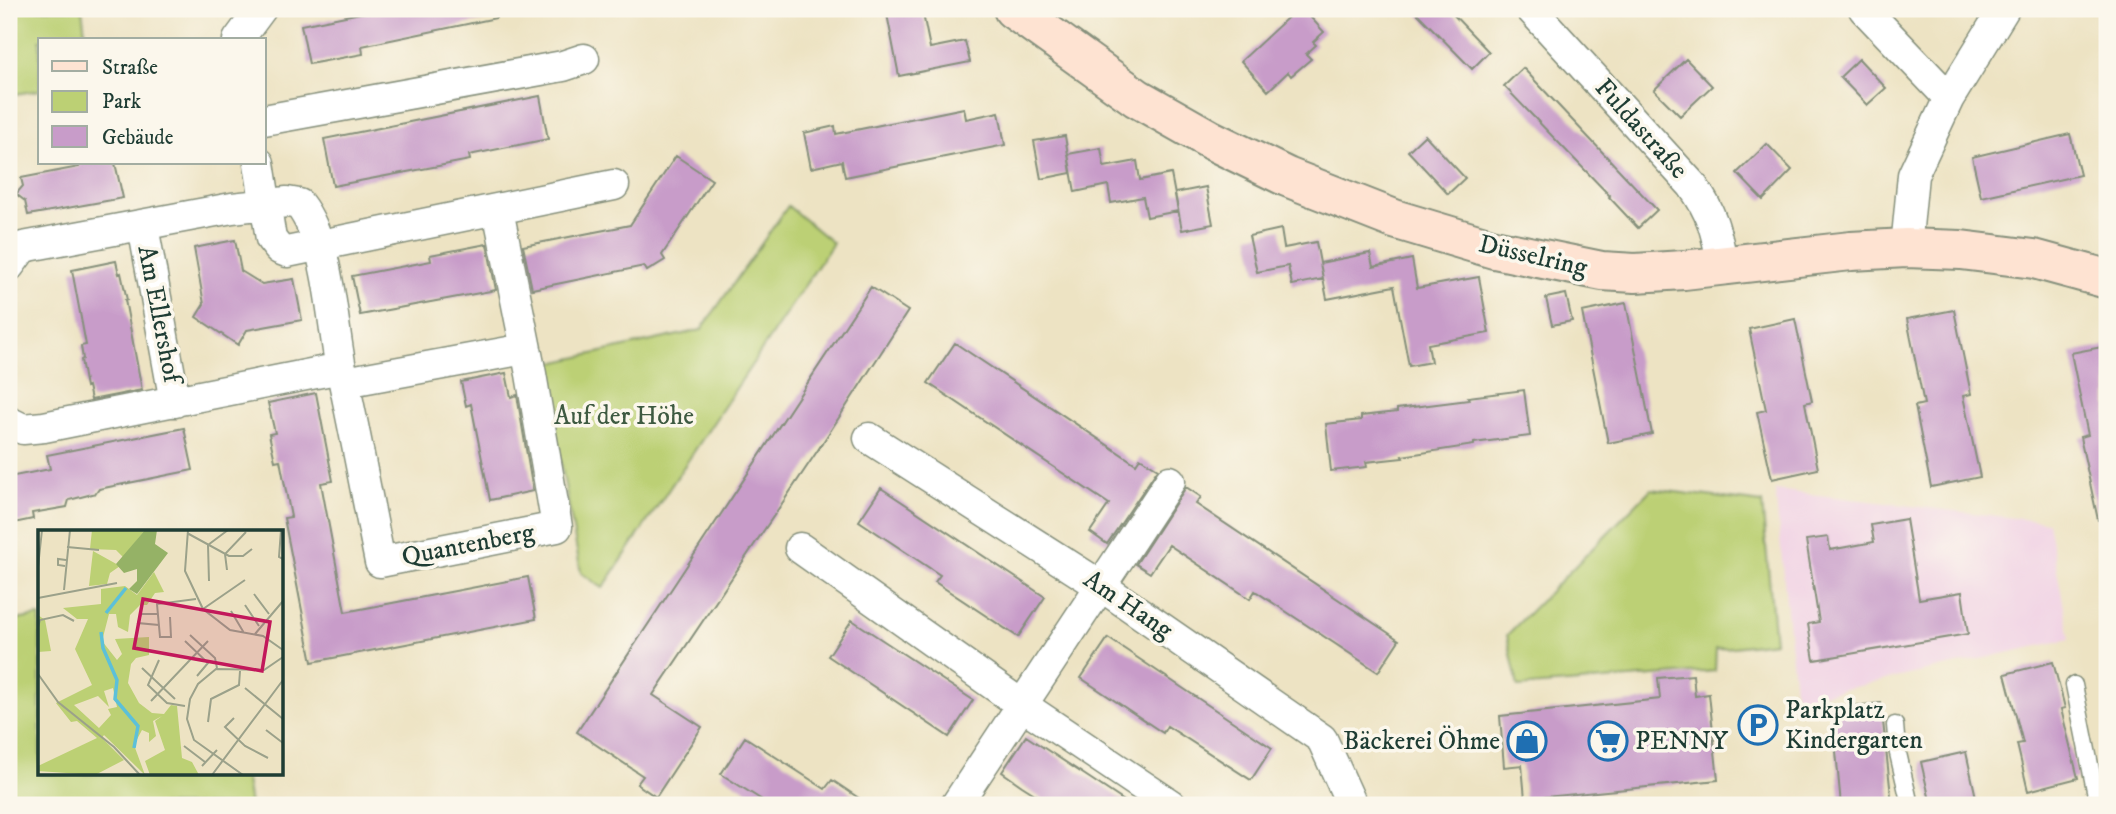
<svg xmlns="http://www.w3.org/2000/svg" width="2116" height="814" font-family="'IM FELL DW Pica',serif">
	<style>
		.built { fill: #f0d0e4 }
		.green { fill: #bcd074; stroke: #6e8654; stroke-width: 2 }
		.building { fill: #c89cc9 }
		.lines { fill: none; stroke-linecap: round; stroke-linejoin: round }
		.lane-casing { stroke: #86907c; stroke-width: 19 }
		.street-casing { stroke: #86907c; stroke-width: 33 }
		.secondary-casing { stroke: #86907c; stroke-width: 42 }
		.lane { stroke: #fff; stroke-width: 16 }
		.street { stroke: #fff; stroke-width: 30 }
		.secondary { stroke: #fee3d2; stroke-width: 38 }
		.labels { text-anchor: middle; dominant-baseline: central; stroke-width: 7; stroke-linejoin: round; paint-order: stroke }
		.street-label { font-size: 26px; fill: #1f3d34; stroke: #fbf7ec }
		.park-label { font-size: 26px; fill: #3e5a41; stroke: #fbf7ec }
		.poi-label { font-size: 26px; fill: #1f3d34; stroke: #fbf7ec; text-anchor: start }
		.inset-river { fill: none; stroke: #5cc0d9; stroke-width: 3.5 }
		.inset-road { fill: none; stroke: #9ba18a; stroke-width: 2 }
		.view { fill: #c2185b; fill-opacity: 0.15; stroke: #c2185b; stroke-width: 3.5 }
		.inset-edge { fill: none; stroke: #1f3d34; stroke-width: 3.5 }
	</style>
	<rect width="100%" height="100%" fill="#fbf7ec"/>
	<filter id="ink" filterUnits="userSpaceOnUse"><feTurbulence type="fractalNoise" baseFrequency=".0143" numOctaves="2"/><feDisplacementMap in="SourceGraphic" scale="14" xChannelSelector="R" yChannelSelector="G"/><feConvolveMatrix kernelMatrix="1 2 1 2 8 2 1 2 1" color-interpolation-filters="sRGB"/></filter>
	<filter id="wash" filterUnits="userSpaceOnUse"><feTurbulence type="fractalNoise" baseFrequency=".00686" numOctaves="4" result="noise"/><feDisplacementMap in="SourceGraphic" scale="28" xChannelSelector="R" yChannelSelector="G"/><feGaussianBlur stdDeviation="1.57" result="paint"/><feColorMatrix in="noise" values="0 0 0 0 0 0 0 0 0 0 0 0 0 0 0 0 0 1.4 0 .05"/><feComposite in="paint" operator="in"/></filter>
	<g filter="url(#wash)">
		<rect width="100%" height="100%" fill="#ede3c3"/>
		<!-- built -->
		<path class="built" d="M1775,490L2048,522L2070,639L1796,700Z"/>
		<!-- green -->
		<path class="green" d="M9,9H82L86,40H40V90L9,95Z
			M788,206L833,243L603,588L581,573L543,365L701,330Z
			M1651,489L1762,503L1775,642L1716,649L1715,671L1518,687L1507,635Z
			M40,616V774H245L250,805H9V621Z"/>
		<g id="blocks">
			<!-- building -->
			<path class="building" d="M380,9H495L496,18L362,46L363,54L309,64L301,25Z
				M886,9H922L930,48L965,41L970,62L899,76Z
				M1297,9H1303L1324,32L1313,42L1316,45L1306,54L1311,59L1291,76L1288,72L1268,91L1241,61Z
				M1413,9H1448L1489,52L1472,69Z
				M1686,59L1712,86L1680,116L1654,90Z
				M1859,59L1886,88L1867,105L1840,77Z
				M1523,68L1657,210L1638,228L1609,197L1610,196L1504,86Z
				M540,96L548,139L469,155L470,160L333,186L324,139Z
				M964,108L966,119L999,112L1005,145L845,177L842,161L811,168L804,133L835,126L836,134Z
				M2070,134L2080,175L1981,197L1972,157Z
				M1425,135L1465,178L1448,194L1408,151Z
				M1065,136L1071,173L1041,179L1034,141Z
				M1767,144L1792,170L1763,200L1737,173Z
				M1101,148L1104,167L1137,161L1140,180L1171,174L1178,211L1147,217L1143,197L1111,203L1108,185L1075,192L1068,154Z
				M676,156L712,180L662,255L665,260L647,271L644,266L532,289L523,246L630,225Z
				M79,163H115L123,198L28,215L25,201L16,194L23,186L21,178L79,167Z
				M1206,187L1213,224L1182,230L1175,193Z
				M1281,229L1284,248L1316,242L1323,279L1292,285L1288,266L1257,272L1249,236Z
				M235,240L241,271L262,284L294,279L302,320L247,330L238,345L196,317L204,304L194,248Z
				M487,244L496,290L360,315L352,276L431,261L430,255Z
				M1370,253L1373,267L1412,259L1417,288L1479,277L1489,333L1428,344L1431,362L1409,366L1394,286L1327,299L1320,263Z
				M116,261L119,274L121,273L127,300H125L142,390L91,400L88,386L86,387L81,360L83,359L81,346L86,345L72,270Z
				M871,287L908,311L816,453L653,695L702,727L656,797L637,784L643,776L577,732Z
				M1566,294L1572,321L1552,325L1546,298Z
				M1626,303L1652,434L1608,443L1582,312Z
				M1954,310L1971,394L1963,396L1980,477L1931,487L1915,406L1924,404L1907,319Z
				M1795,319L1812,401L1805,403L1818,469L1772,479L1757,412L1766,410L1749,329Z
				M955,343L1136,464L1140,458L1158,469L1107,544L1090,532L1109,504L928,383Z
				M2107,346V519L2098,520L2080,437L2088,435L2071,353Z
				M506,373L511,397L517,395L533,491L490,500L471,404L466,406L461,382Z
				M1524,390L1530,436L1474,443V445L1402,456L1403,458L1366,462L1367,467L1331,471L1326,424L1361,420V416L1397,412V409L1469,400L1468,397Z
				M316,393L333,481L321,483L345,612L528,577L536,619L312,662L284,518L291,517L280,460L275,461L269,434L275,433L268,403Z
				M184,428L193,470L99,489L96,493L69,500L67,507L32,513L33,519L9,524V477L50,469L47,455Z
				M1186,487L1201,497L1196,504L1399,640L1378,672L1255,591L1250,599L1169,545L1150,573L1136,564Z
				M881,488L1045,597L1018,637L935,582L940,575L859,521Z
				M1906,519L1919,599L1962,592L1968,634L1814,660L1808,624L1819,622L1806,540L1828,537L1830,550L1874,542L1871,525Z
				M852,620L973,700L949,737L828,656Z
				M1108,638L1272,748L1251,780L1167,726L1163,733L1081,678Z
				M2053,662L2065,708L2061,709L2078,778L2028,791L2017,744L2023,743L2005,674Z
				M1693,675L1695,696L1709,694L1718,780L1525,799L1522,765L1504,767L1500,716L1660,699L1658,678Z
				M1881,703L1892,805H1841L1832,708Z
				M1026,736L1088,777L1130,805H1052L1022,786L1002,772Z
				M745,737L825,789L832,780L869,805H770L721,774Z
				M1966,752L1977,802L1960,805H1931L1921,762Z"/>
		</g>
	</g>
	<g filter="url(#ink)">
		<use href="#blocks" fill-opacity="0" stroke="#86907c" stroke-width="2"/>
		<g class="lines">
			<!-- lane casing -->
			<g class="lane-casing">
				<path id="lane" d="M2074,685L2098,805
					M1895,725L1897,749L1910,805"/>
			</g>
			<!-- street casing -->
			<g class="street-casing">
				<path id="street" d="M1531,9L1692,185C1713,214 1716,232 1723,266
					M1864,9L1949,98
					M238,40L261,9
					M264,120L563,66L584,59
					M259,163L271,239L279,249L287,252L614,185
					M143,226L175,402
					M1906,248L1913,175L1949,98L2004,9
					M9,266L23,247L232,208L287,202L299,204C330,244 331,318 341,368C355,432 367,497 380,562L557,527L531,374L498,210
					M345,382L525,349
					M9,422L23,429L44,427L341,368
					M869,438L1101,586L1322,739L1352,805
					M800,548L1022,705L1171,805
					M956,805L1170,481"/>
			</g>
			<!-- secondary casing -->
			<g class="secondary-casing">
				<path id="secondary" d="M1013,9L1137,98L1211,140L1287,177L1394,219L1494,249L1602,271L1635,273L1684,270L1851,251L1906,248L1961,250L2034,259L2107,279"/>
			</g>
			<!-- lane -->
			<use href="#lane" class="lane"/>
			<!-- street -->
			<use href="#street" class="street"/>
			<!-- secondary -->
			<use href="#secondary" class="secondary"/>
		</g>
	</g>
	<!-- icons -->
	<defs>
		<g id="parking-ring" transform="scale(2.0125)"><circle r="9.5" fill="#fbf7ec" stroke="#1f6fb2" stroke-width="1.5"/><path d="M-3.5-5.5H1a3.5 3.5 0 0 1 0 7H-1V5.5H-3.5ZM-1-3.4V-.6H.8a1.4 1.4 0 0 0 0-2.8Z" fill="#1f6fb2"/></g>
		<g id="shop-ring" transform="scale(2.0125)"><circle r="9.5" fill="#fbf7ec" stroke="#1f6fb2" stroke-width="1.5"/><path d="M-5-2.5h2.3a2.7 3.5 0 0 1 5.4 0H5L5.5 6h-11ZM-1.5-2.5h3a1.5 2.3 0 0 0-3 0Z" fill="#1f6fb2"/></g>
		<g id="supermarket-ring" transform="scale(2.0125)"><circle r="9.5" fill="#fbf7ec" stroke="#1f6fb2" stroke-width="1.5"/><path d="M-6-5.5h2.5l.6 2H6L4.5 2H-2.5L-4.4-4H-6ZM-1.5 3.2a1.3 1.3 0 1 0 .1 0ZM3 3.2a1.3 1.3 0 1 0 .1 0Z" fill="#1f6fb2"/></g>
	</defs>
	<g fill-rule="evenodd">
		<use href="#parking-ring" x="1758" y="725"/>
		<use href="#shop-ring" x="1527" y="741"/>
		<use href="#supermarket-ring" x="1608" y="741"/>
	</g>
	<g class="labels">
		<!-- street labels -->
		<g class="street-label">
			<text transform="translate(1641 129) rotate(48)">Fuldastraße</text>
			<text transform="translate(1533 256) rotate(13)">Düsselring</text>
			<text transform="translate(159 314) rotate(79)">Am Ellershof</text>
			<text transform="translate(468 545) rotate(-11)">Quantenberg</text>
			<text transform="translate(1128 605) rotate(34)">Am Hang</text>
		</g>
		<!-- park labels -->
		<g class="park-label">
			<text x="624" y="416">Auf der Höhe</text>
		</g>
		<!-- poi labels -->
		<g class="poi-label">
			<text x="1785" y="710">Parkplatz<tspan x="1785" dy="30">Kindergarten</tspan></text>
			<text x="1500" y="741" text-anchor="end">Bäckerei Öhme</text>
			<text x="1635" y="741">PENNY</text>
		</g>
	</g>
	<!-- overview -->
	<g transform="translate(38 530)">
		<rect width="245" height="245" fill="#ede3c3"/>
		<path d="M54,0L93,1L107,0L85,27L78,20L52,19ZM55,21L82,36L72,43L69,54L51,56ZM116,42L126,62L117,63L109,75H102L92,85L90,102L80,97L78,84H71L64,111L79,130L84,124L77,109L111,107V125L98,128L93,134L90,153L101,173L114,183L126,184L133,175L139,176L144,228L154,232L161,245H171H112L107,231L127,220L117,191L124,186L115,191L118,206L111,212V203L104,200L96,215L107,245L66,205L64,208L86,230L57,245L0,241V236L59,208L39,191L33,192L18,173L54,155L37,119L50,89H39L25,78L63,74V59L87,56L99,65ZM75,158L79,177L70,179L73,185L61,198L36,175L60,166L71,177L66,161ZM0,85L7,90L13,121L0,122Z" fill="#bcd074" fill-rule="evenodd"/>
		<path d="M107,0H119L117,14L130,23L99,64L91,59L99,51V39L86,43L78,34Z" fill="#95b266"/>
		<path class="inset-river" d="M68,83L88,58M63,102L65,118L79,150L77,169L100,196L96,218"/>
		<path class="inset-road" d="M150,0L147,41L165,79L192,100L225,106L245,120M243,0L241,27L245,29M149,3L191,26H205L214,19M29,17L61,20M27,36L20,35V29L28,30M0,37L4,0M189,40L187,24L208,2M171,51L170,15L190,0M26,60L32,0M216,64L231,84M0,68L79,53M207,75L221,96M165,79L207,50M193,81L206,103M120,84H103L100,93L121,95M132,87L133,107H122L119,74L158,69M0,97L2,90L25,85L36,91M217,104L245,71M152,105L177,128L179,138M147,111L170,133L159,146M121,130L110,155L129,173L147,176M104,138L137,169M0,144L20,172L76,217L102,245M207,158L245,189M113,171L170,111M196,188L187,197L207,216L230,228M170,192L173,169L201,155L202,141M228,200L245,213M146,216L167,232M164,236L179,220M174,245L245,150M205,245L156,210L149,189L152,169L160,154L178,139L226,140L245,127"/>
		<path class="view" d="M105,69L232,92L224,141L96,118Z"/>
		<rect width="245" height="245" class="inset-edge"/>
	</g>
	<!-- margin -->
	<rect width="2116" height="814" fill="none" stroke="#fbf7ec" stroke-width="35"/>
	<!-- legend -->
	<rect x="38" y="38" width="228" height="126" fill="#fbf7ec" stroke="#a3ada2" stroke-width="2"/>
	<rect x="52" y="61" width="35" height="10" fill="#fee3d2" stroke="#a3ada2" stroke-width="2"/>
	<text x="102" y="74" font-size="21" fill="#1f3d34">Straße</text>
	<rect x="52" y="91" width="35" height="21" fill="#bcd074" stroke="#a3ada2" stroke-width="2"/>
	<text x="102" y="108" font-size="21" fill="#1f3d34">Park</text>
	<rect x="52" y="126" width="35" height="21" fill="#c89cc9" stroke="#a3ada2" stroke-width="2"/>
	<text x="102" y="144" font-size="21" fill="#1f3d34">Gebäude</text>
</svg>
